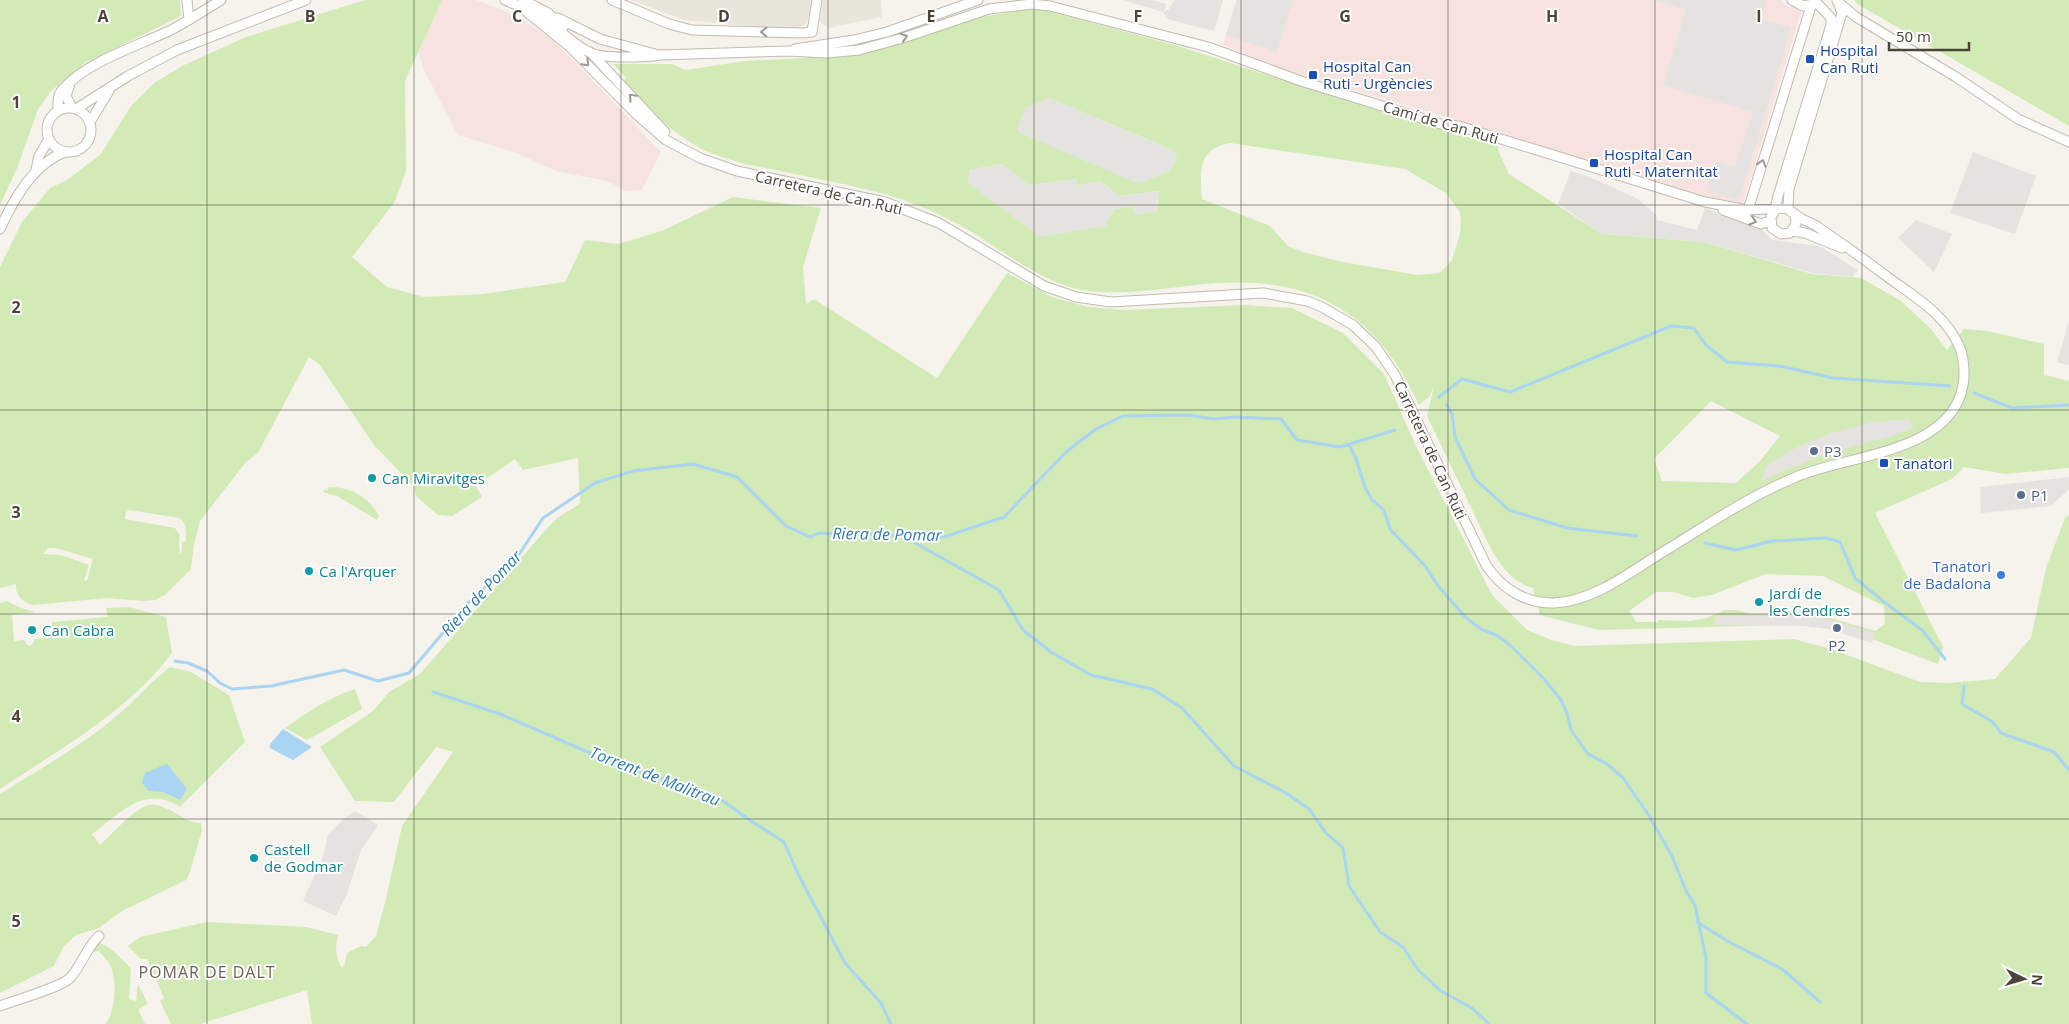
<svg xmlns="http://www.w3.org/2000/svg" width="2069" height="1024" font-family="'Open Sans',sans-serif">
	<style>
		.residential { fill: #eae5da }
		.medical { fill: #f6e3e0 }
		.green { fill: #d2eab5; fill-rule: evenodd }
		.parking { fill: #e5e3e0 }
		.water { fill: #a9d4f2 }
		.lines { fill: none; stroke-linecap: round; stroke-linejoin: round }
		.stream { stroke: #a9d4f2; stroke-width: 3 }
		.minor-casing { stroke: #c2bbae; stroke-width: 11 }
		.minor { stroke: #fff; stroke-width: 9 }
		.oneway { stroke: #9c9892 }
		.grid { fill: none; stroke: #4b4439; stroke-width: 1; stroke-opacity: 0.55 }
		.transit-dot { fill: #1a4fb4; stroke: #fff; stroke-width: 2 }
		.service-dot { fill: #5c6f8a; stroke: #fff; stroke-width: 2 }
		.culture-dot { fill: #0f9aa8; stroke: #fff; stroke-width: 2 }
		.shop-dot { fill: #3f7fe0; stroke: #fff; stroke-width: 2 }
		.labels { text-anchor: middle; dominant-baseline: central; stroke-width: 4; stroke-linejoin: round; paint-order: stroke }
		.transit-label { font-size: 15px; fill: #164399; stroke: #fff; text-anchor: start }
		.street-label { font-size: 15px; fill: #4b4439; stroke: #fff }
		.service-label { font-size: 15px; fill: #4e5e75; stroke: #fff; text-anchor: start }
		.culture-label { font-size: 15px; fill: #0d838f; stroke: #fff; text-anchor: start }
		.shop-label { font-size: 15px; fill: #366cbe; stroke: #fff; text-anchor: end }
		.water-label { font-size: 16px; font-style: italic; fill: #2e7ab2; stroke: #fff }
		.neighbourhood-label { font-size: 16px; letter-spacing: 1px; fill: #6e6250; stroke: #fff }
		.grid-label { font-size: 16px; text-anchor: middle; font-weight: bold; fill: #4b4439; stroke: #fff; stroke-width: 4; stroke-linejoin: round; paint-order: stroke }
	</style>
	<rect width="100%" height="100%" fill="#f6f3ec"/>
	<!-- residential -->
	<path class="residential" d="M631,0H811L808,19L805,24L794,30L684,20Z
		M823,0H881L882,17L828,28L820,22Z"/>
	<!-- medical -->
	<path class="medical" d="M442,0H476L512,14L549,37L577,64L661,152L642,190L626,191L607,181L556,171L514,152L458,135L424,70L416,44Z
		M1236,0H1781L1786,6L1796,7L1801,12L1744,200L1742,205L1736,206L1463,122L1275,67L1223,45Z"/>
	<!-- green -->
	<path class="green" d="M0,0H180L181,16L85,63L52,90L38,109L18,166L0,205Z
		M365,0H442L405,81L406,171L394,203L352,257L387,287L424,297L483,294L565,282L585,240L619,244L664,230L733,197L821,208L803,267L806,304L814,299L937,378L1007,273L1052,297L1088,307L1124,310L1244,305L1292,308L1343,333L1384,374L1416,446L1492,595L1527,630L1554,641L1575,646L1794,639L1831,649L1920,682L1949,683L1995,679L2031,638L2046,568L2065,518L2069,515V1024H312L307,990L200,1024H171L160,1001L164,998L147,959H141L128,946L140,937L207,922L306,927L338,935C335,948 335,956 342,968L345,963L347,953L361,946L366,947L376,936L385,903L402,826L453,752L436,747L394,802L355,801L320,747L373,711L389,692L420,674L543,533L557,518L580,504L578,458L523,470L515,459L476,486L482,497L452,516L438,515L416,496L414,487L374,445L319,364L309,357L258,453L246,462L200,521L194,544L191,569L165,595L155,600L142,601L107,598L33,605C22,602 15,595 16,584L0,588V267L22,222L50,188L67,180L101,154L131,106L154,83L184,65L246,37ZM129,510L179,518C187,523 186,533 186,541L182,542V552L180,554L179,544L180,536L175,528L125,519L126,512ZM48,548H56L93,559L87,581L84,580L89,565L61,555L43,554Z
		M1854,0H2069V126L1857,4Z
		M1018,8L1040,9L1175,45L1363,106L1498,146V150L1509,174L1602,234L1704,242L1812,274L1861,278L1901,301L1930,328L1947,350L1964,329L1987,331L2044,344V375L2069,381V468L2006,474L1964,467L1952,479L1875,513L1943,647L1938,664L1872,639L1819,624L1599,630L1540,615L1533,588C1513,583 1501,566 1491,549L1427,416L1434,386L1429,397L1419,405C1378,315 1316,277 1218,283C1173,286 1127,297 1082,290C1046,283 1016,260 986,241C965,227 941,214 917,205C874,188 826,181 781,171C754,166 727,161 702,149C670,132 647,108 624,81L626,78L613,64H672L686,70L745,61L807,58L810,56L856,53L984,13L987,16L1007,13V9ZM1049,98L1173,150L1177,158ZM1230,143L1405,169L1446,193L1459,211L1461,219L1460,234L1452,260L1440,273L1417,275L1338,261L1303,252L1288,246L1270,226L1202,199C1200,172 1197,149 1230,143ZM1002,164L1030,185L1076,179L1077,186L1100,181L1119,196L1158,191C1160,198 1156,203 1158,210L1135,215L1134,206L1115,209L1107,220L969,170ZM1711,401L1780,436L1760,461L1736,483L1662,481L1654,459ZM1766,574L1823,576L1884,606L1885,624L1875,631L1820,615L1750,614L1737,610H1725L1707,618L1689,621L1658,620V622H1636L1629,611L1656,592H1674L1693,598L1712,595Z
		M329,487C351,487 369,497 379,516L377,520L337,496L323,492L325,489L327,491Z
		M7,601L21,608L35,612L12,615L14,641L24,640L28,646L32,645L35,639L52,637V622L108,617L106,608L129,607L166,617L172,653C128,712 60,749 0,789V603Z
		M170,667L191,672L229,695L245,742L180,807C144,784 121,813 92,834L100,845C112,834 133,810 148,805C156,803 163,807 170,810C184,817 185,822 201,823L202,830L189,875L186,880L122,911L99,928L76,935L64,946L54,966L0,993V794C38,770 78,748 113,719C133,703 149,683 170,667Z
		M355,689L362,709L307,740L285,728C305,714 329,697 355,689Z
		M100,943L110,948L131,968L129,999L136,1001L138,984L148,1004L138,1009L145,1024H105C116,1012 117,982 111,967C109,961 103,956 99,951L90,952L93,946Z"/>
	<!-- parking -->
	<path class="parking" d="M1123,0H1152L1166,4L1164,12L1169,9L1174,0H1223L1214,31L1167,19L1163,12Z
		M1237,0H1293L1277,52L1226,35Z
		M1654,0H1766L1760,19L1791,28L1739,200L1707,190L1716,161L1735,167L1753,112L1663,85L1686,10Z
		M1049,98L1173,150L1177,158L1170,171L1139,184L1018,132L1017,128L1026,107Z
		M1973,152L2036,176L2015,234L1950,213Z
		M1002,164L1030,185L1076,179L1078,186L1100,181L1119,196L1158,191L1159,196L1156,203L1158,211L1135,215L1134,206L1115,209L1107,220V226L1041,237L968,183L969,170Z
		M1571,171L1597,180L1638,199L1656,215L1657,220L1697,230L1705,208L1761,229L1772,240L1819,246L1858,270L1852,277L1812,273L1704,242L1602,234L1558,204Z
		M1916,220L1952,234L1934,272L1898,238Z
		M2069,321V366L2057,362Z
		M1910,419L1913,428L1895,435L1824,455L1788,469L1761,481L1767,465L1797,447L1831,433L1873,422Z
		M2069,477V489L2051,506L1981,513L1980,487Z
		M1715,616H1806L1828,619L1875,633L1872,643L1829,629L1803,626L1714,625Z
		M355,811L378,825L361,850L347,894L336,916L303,901L323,857L328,835L343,819Z"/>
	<!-- water -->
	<path class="water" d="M283,729L312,747L293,760L270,748V744Z
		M167,764L187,789L180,800L163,792L149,791L142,783L145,773Z"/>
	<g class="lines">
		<!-- stream -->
		<path class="stream" d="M1974,393L2012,408L2069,405
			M1439,397L1462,379L1510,392L1671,326L1694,328L1706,345L1727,362L1780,366L1833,378L1950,386
			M1447,405L1452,414L1455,437L1475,479L1509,510L1567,528L1637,536
			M1349,445L1355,456L1365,487L1372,500L1384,510L1390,529L1426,567L1439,587L1466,618L1481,629L1498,636L1511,646L1544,679L1561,700L1567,713L1571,730L1588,754L1607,764L1623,778L1648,814L1672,856L1686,891L1695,905L1706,958V993L1747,1024
			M901,535L999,590L1023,630L1051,652L1091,675L1152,689L1182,708L1234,766L1286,793L1309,809L1326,833L1343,848L1349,886L1380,932L1403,947L1419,971L1441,991L1472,1008L1489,1024
			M1705,543L1736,550L1772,541L1826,538L1840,542L1855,578L1884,602L1922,630L1945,659
			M175,661L188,663L207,671L220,683L232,689L271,686L344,670L378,681L409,673L470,601L516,559L543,518L595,483L633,471L693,464L737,477L786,526L810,537L819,533L944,537L1004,517L1067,451L1096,429L1123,416L1188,415L1214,419L1233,417L1281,419L1297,440L1340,447L1395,430
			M1964,686L1962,704L1993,722L2001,733L2054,752L2069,770
			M433,692L500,714L595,755L653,776L716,796L751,821L784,842L799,876L845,963L881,1003L891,1024
			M1697,922L1729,942L1782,969L1820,1002"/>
		<!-- minor casing -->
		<g class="minor-casing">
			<path id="minor" d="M187,0L189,20
				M505,0C518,6 532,11 544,19C560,29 573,45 591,53C603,59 646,57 660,55L788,51L827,53L859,50L903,38L989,9L1032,4L1050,6L1208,47L1301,81L1441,124L1459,126L1705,202L1748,210L1786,208L1802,219L1815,225C1840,242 1865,260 1889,278C1915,297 1946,315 1959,346C1964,356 1965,374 1963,385C1952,453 1847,455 1796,477C1747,497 1703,528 1658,555C1628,574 1592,601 1555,603C1526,604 1502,589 1486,565L1395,375L1376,347L1353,325L1322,307L1307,301L1263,293L1111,302L1076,297L1044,286L939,223L885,202L737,171L700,158L666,140L635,113L570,47L522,8
				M523,0L548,13L563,27
				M612,0L669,24L692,30L803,33L812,32L817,0
				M1792,0L1803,6L1814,4
				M1837,1L1856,17L1956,77L2018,119L2069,142
				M558,18L600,39L655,54
				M795,49L854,40L887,32L978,0
				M590,52L665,132
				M70,84L66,96L72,108
				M47 130a22 22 0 1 1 44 0a22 22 0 1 1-44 0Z
				M76,109L128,76L177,50L306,0
				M58,111C58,103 57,95 63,89C86,62 140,45 171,30C188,21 205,10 221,0
				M90,122L109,91
				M36,170L39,156L49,139
				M1788,208L1789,189L1842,13L1838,2
				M1723,210L1761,224L1770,221
				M1748,210L1811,6
				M1795,214L1796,224L1790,233L1781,234L1772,228L1771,217L1775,210L1778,196L1831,25V18L1817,3
				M0,229C13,200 34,163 65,152
				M1792,231L1805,233L1842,248
				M0,1006C15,1000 60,988 70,978C82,965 86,948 99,936"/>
		</g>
		<!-- minor -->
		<use href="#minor" class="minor"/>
	</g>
	<!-- one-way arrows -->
	<defs><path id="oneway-chevron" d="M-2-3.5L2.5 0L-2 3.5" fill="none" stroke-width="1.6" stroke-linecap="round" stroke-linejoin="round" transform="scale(1.25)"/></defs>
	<g class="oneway">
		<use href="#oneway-chevron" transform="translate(764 32) rotate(-179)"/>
		<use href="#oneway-chevron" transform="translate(904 37) rotate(-18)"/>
		<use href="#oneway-chevron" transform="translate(586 63) rotate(46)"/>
		<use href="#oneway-chevron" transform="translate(632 97) rotate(-133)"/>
		<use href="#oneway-chevron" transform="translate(1762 163) rotate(-73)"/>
		<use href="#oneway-chevron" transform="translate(1753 221) rotate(17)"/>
	</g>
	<!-- grid -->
	<path class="grid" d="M207,0V1024M414,0V1024M621,0V1024M828,0V1024M1034,0V1024M1241,0V1024M1448,0V1024M1655,0V1024M1862,0V1024M0,205H2069M0,410H2069M0,614H2069M0,819H2069"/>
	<!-- markers -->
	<g class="transit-dot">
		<rect x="1805" y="54" width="10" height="10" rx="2.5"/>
		<rect x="1308" y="70" width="10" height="10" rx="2.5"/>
		<rect x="1589" y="158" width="10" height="10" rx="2.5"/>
		<rect x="1879" y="458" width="10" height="10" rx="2.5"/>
	</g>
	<g class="service-dot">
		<circle cx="1814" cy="451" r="5"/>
		<circle cx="2021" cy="495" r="5"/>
		<circle cx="1837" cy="628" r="5"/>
	</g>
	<g class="culture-dot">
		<circle cx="372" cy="478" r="5"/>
		<circle cx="309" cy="571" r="5"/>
		<circle cx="1759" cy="602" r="5"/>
		<circle cx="32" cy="630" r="5"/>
		<circle cx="254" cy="858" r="5"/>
	</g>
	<circle class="shop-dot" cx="2001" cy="575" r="5"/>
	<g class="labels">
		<!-- transit labels -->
		<g class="transit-label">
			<text x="1820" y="50">Hospital<tspan x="1820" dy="17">Can Ruti</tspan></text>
			<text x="1323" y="66">Hospital Can<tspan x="1323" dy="17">Ruti - Urgències</tspan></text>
			<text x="1604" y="154">Hospital Can<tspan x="1604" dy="17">Ruti - Maternitat</tspan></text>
			<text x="1894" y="463">Tanatori</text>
		</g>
		<!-- street labels -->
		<g class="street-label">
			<text transform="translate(1441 122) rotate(16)">Camí de Can Ruti</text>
			<text transform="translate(829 192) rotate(13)">Carretera de Can Ruti</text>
			<text transform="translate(1431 450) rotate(65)">Carretera de Can Ruti</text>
		</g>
		<!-- service labels -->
		<g class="service-label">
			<text x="1824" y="451">P3</text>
			<text x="2031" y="495">P1</text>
			<text x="1837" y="645" text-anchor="middle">P2</text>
		</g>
		<!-- culture labels -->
		<g class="culture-label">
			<text x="382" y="478">Can Miravitges</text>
			<text x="319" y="571">Ca l'Arquer</text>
			<text x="1769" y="593">Jardí de<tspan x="1769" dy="17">les Cendres</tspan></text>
			<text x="42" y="630">Can Cabra</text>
			<text x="264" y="849">Castell<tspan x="264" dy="17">de Godmar</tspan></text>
		</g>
		<!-- shop labels -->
		<g class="shop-label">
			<text x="1991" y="566">Tanatori<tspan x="1991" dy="17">de Badalona</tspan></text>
		</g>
		<!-- water labels -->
		<g class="water-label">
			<text transform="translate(887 534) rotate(1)">Riera de Pomar</text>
			<text transform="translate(481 593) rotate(-47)">Riera de Pomar</text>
			<text transform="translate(655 776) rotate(21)">Torrent de Malitrau</text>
		</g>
		<!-- neighbourhood labels -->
		<g class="neighbourhood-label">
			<text x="207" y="972">POMAR DE DALT</text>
		</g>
	</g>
	<g class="grid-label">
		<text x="103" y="22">A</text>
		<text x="310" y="22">B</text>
		<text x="517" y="22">C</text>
		<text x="724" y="22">D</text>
		<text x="931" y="22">E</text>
		<text x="1138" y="22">F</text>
		<text x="1345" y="22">G</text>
		<text x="1552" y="22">H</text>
		<text x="1759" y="22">I</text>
		<text x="16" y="108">1</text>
		<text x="16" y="313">2</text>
		<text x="16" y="518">3</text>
		<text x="16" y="722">4</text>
		<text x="16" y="927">5</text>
	</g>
	<!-- north arrow -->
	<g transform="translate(2024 979) rotate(95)" stroke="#ffffff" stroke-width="4" paint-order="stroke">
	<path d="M0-4L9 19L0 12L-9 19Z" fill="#4b4439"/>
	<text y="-8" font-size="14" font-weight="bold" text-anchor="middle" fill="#4b4439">N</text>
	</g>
	<!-- scale -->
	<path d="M1889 42v8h80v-8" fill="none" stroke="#4b4439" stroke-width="2.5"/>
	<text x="1896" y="42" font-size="15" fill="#4b4439" stroke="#ffffff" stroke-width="4" paint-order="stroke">50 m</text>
</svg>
